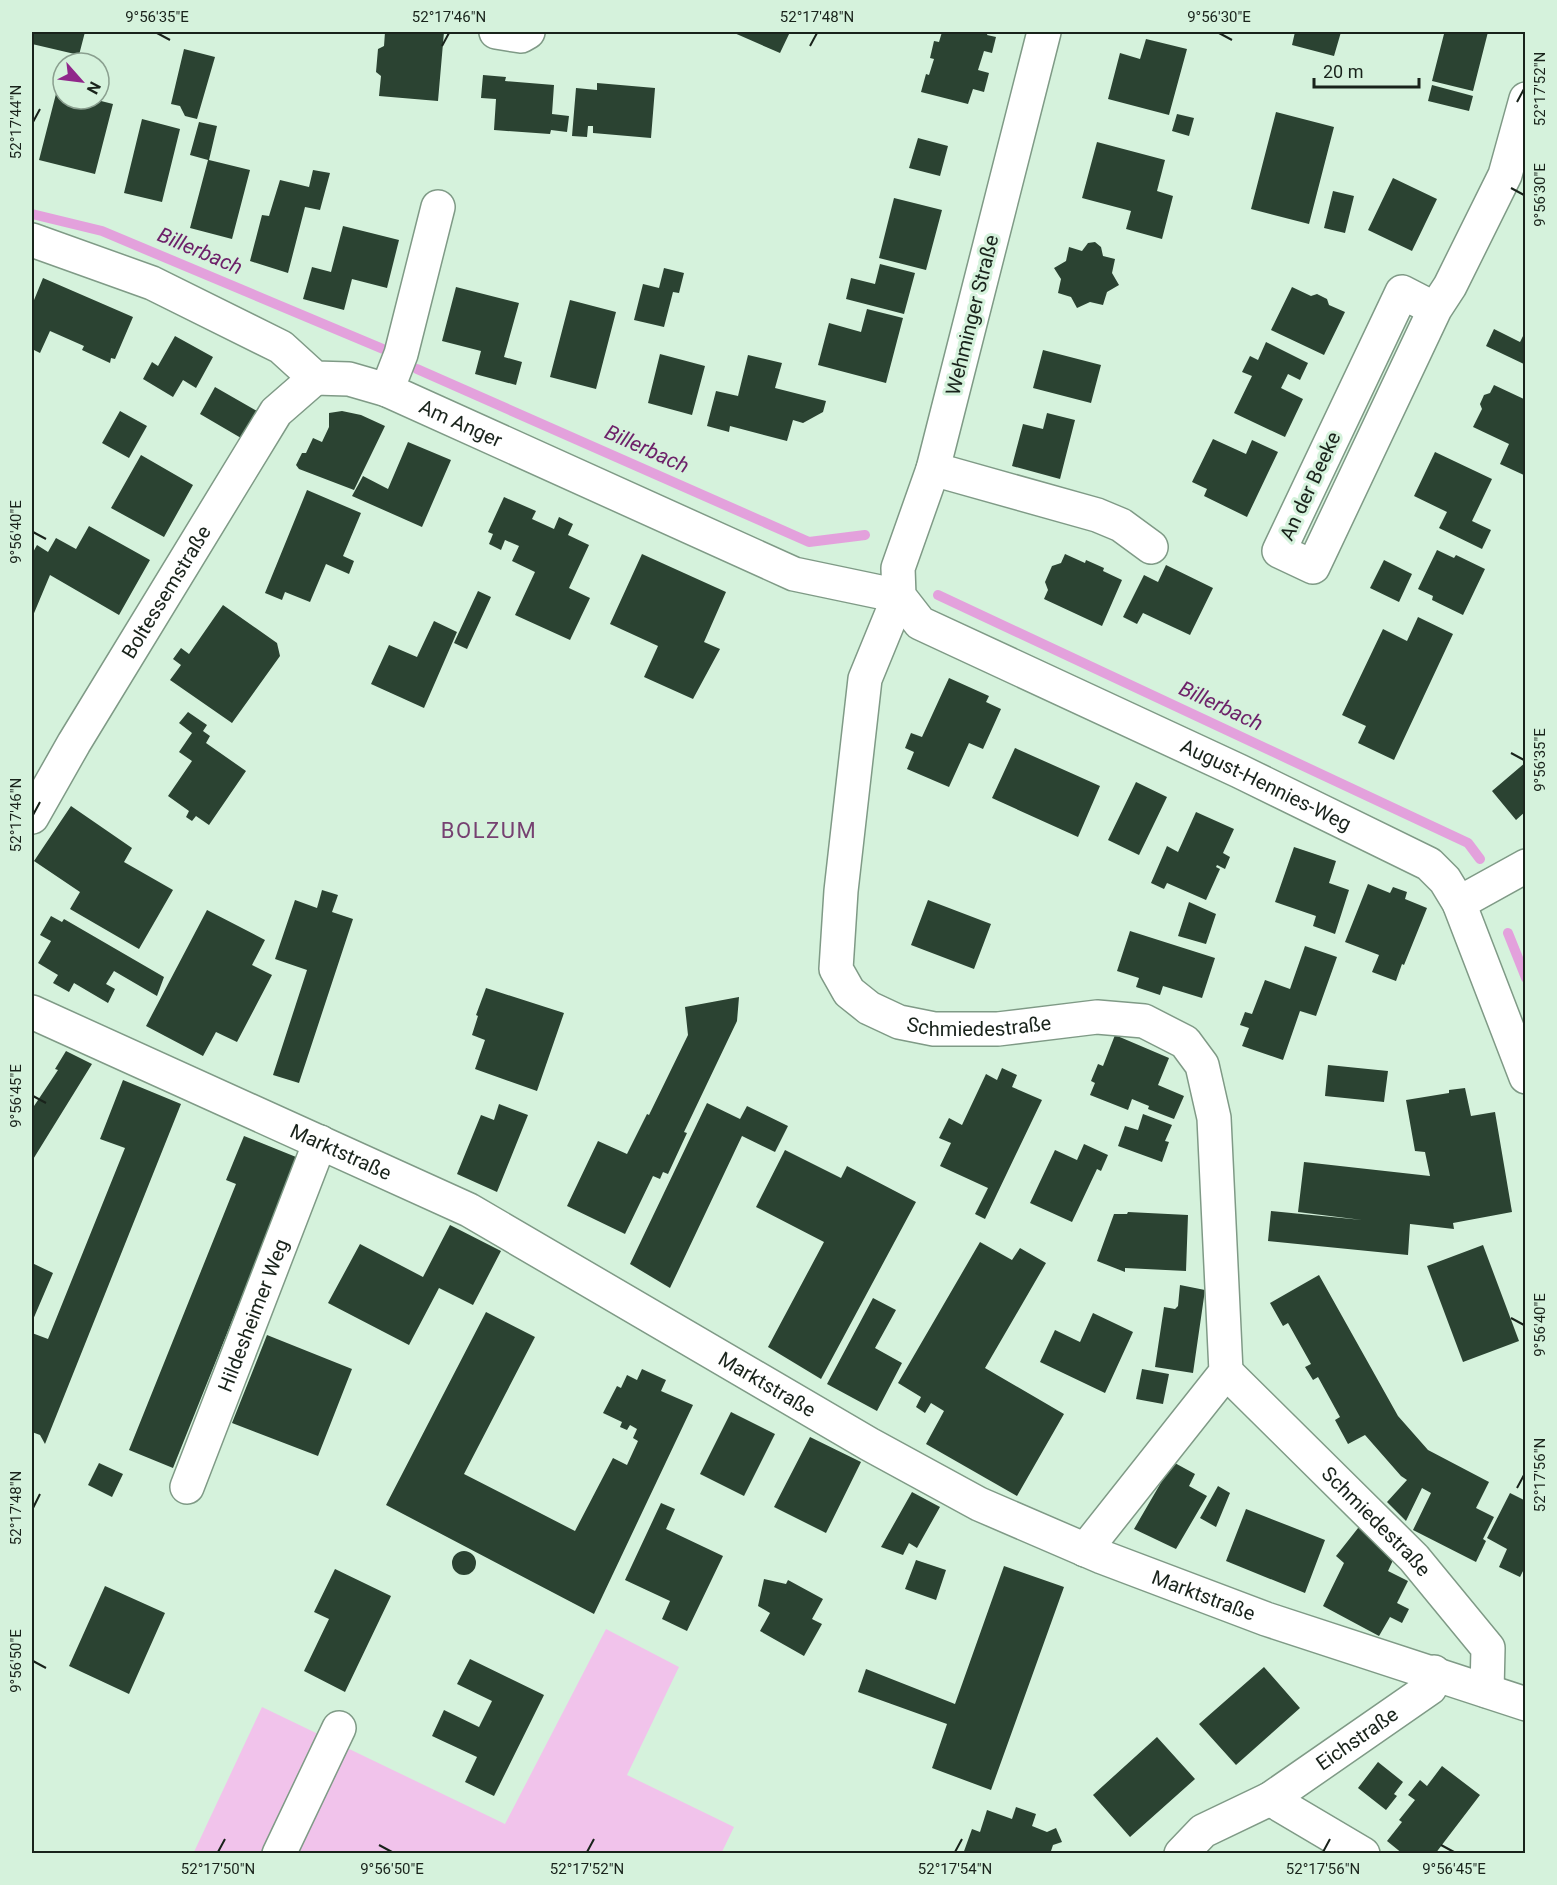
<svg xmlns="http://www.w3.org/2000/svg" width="1557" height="1885" font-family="Roboto,sans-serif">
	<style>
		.green { fill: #f1c3eb }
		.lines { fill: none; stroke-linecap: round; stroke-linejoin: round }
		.stream { stroke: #e3a1dc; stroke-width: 10 }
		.building { fill: #2b4332 }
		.minor-casing { stroke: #7f9a86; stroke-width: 36 }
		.major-casing { stroke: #7f9a86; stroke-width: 36 }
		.minor { stroke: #fff; stroke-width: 33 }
		.major { stroke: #fff; stroke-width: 33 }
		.ticks { fill: none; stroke: #19231b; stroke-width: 2 }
		.labels { text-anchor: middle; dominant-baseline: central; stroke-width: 6; stroke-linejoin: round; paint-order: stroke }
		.street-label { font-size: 20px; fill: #19231b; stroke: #d5f2dc }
		.water-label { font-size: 21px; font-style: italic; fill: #6d2169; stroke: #d5f2dc }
		.quarter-label { font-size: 22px; letter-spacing: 1.5px; fill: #764171; stroke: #d5f2dc }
		.neatline { fill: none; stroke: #19231b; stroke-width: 2 }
		.ticks-label { font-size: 15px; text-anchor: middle; fill: #19231b }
	</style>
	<rect width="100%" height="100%" fill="#d5f2dc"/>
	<!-- green -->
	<path class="green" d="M606,1629L679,1667L627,1775L734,1827L721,1854H193L262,1707L505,1824Z"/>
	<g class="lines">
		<!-- stream -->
		<path class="stream" d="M32,214L102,231L383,349
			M417,369L809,542L865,535
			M938,595L1468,843L1480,859
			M1508,933L1526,978"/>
	</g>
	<!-- building -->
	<path class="building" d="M34,32H85L79,55L32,44Z
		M385,32H444L438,101L379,96L381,76L376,72L378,49L384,46Z
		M732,32H790L780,53Z
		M942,32H988L987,35L996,37L992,53L984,51L978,70L989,73L984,92L973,89L968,104L921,92L926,74L929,75L934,59L930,58L934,41L939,42Z
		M1295,32H1341L1334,56L1292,45Z
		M1448,32H1488L1473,91L1432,81L1444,34Z
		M1146,39L1187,49L1169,115L1108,99L1120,53L1140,59Z
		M184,49L215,57L197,119L185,116L180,106L171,104Z
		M483,75L506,77L505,81L554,85L552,114L569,116L567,132L551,130L550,134L494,130L496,99L481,98Z
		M597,83L655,88L651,138L593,133V126H588L587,137L572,136L576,88L597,90Z
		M1432,85L1473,96L1469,111L1428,101Z
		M57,90L63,91V99H93L113,104L95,174L39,160Z
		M1276,112L1334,127L1309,224L1251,209Z
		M1177,114L1194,118L1189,136L1172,131Z
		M142,119L180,129L162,202L124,193Z
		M199,122L217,126L209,160L250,170L232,239L190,228L208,160L190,155Z
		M918,138L948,146L940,176L909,168Z
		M1097,142L1165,160L1157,191L1173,196L1162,239L1126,229L1131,211L1082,198Z
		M313,170L330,173L320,210L305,207L288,273L250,261L262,215L269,216L280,180L309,187Z
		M1393,178L1437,199L1412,251L1368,230Z
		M1333,191L1354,196L1345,233L1324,228Z
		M894,198L942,210L926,270L879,258Z
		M343,226L399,240L387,288L352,279L344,310L303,299L312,267L331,272Z
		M1095,242L1101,247L1103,256L1115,259L1112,273L1119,285L1107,292L1103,305L1090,302L1077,308L1071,297L1058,293L1061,279L1054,268L1066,261L1069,247L1082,251L1088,243Z
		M880,264L915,273L904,314L846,299L851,278L875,284Z
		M664,268L684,273L679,293L673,292L664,327L634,320L643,284L659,288Z
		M43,278L133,317L115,359L111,358L110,363L82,350L84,346L50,331L40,353L32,349V305Z
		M456,287L519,303L504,357L522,362L516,385L475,374L481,351L442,341Z
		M1292,287L1311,296L1317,294L1327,299L1329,305L1345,312L1324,355L1271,330Z
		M570,300L616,312L596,389L550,377Z
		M867,309L903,318L886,383L818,365L829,323L861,332Z
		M1494,329L1520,342L1526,330V365L1486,346Z
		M175,336L213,357L196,388L183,380L173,397L143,379L152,362L158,366Z
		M1266,342L1308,363L1300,380L1288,374L1281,388L1303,399L1285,437L1234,413L1252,376L1242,372L1250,356L1258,360Z
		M1043,350L1101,365L1091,403L1033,388Z
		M660,354L705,366L692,415L648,403Z
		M748,355L782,363L775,388L826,401L823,412L803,423L793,420L787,441L730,426L729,432L707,426L716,391L738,396Z
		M1494,385L1526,400V476L1500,464L1509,444L1473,427L1482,409L1480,404L1484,395L1490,393Z
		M215,387L257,411L241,438L200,414Z
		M120,411L147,426L129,458L102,443Z
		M342,411L361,415L385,426L354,490L299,469L296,465L302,453H306L313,438L322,442L329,427V413Z
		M1047,413L1075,420L1060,479L1012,466L1023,424L1043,429Z
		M1213,439L1246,454L1252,440L1278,452L1247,517L1204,496L1207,489L1192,482Z
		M408,442L451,460L422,527L352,496L363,476L388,489Z
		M1435,452L1492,479L1472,521L1491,530L1482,549L1439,528L1447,512L1414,496Z
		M141,455L193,485L164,537L111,508Z
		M307,490L361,513L343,556L354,561L349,574L326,564L310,602L285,592L282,600L265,593Z
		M504,497L536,511L532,519L554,529L559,517L573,524L568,535L589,545L569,588L590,598L570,640L515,615L535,572L512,561L519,546L505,540L501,550L489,544L493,534L488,532Z
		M89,526L150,560L119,615L50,575L32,618V554L37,545L48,552L56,538L76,549Z
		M1437,550L1454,558L1456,555L1485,569L1463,615L1432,600L1433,596L1418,589Z
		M642,554L726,592L704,642L720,649L693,699L644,677L658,646L610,624Z
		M1065,554L1085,563L1086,560L1104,568L1103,571L1122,580L1102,626L1044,599L1048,590L1045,582L1052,566L1061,563Z
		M1384,560L1412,574L1399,602L1370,588Z
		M1166,565L1213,588L1190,635L1143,613L1137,624L1123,617L1144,575L1158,582Z
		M478,591L491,597L467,649L454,643Z
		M223,605L277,643L280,656L232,723L170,680L181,665L173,659L181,648L189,654Z
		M1418,617L1453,634L1394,760L1358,743L1366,726L1342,715L1383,629L1407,641Z
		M434,621L457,632L424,708L371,684L389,645L417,657Z
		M949,678L989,696L986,702L1001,709L983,749L969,743L949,787L907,769L914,752L905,748L911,733L922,737Z
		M188,712L207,725L203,731L210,736L206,743L246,771L209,825L196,816L192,821L186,817L189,811L168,796L192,761L179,752L192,733L179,723Z
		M1015,748L1100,786L1078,837L992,798Z
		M1526,762V811L1516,820L1492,791Z
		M1136,782L1167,797L1139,855L1108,840Z
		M71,806L132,848L124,862L173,890L139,949L70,909L80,892L34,861Z
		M1196,812L1234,829L1223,853L1230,857L1225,869L1217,865L1216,867L1220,869L1206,900L1167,883L1164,889L1151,883L1167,846L1178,852Z
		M1294,847L1336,861L1329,883L1349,890L1335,934L1313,926L1316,916L1275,902Z
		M1368,884L1390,893L1393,887L1407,892L1405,899L1427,908L1404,965L1402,964L1396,981L1372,972L1379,955L1345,942Z
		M322,890L338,895L332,912L353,919L299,1083L273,1075L307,970L275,959L295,900L317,908Z
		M928,900L991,924L974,969L911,945Z
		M1189,902L1216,914L1206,944L1178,936Z
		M207,910L265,940L252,965L272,975L237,1042L216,1032L203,1056L146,1026Z
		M51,916L62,922L64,919L164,977L157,996L114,971L106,984L115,989L108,1003L74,983L69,992L53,983L58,975L38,963L51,941L40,935Z
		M1130,931L1215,958L1202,998L1163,986L1160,995L1136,987L1139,978L1117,971Z
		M1305,946L1337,957L1316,1016L1300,1011L1283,1060L1242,1046L1249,1028L1240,1025L1245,1012L1252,1014L1265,980L1290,989Z
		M486,988L564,1013L537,1091L475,1069L485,1040L472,1035L478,1016L476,1015Z
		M739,997L737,1021L684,1132L687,1133L668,1174L663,1172L660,1179L653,1176L625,1234L567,1206L598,1141L627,1154L647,1114L649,1115L688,1035L685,1007Z
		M1115,1035L1169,1058L1158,1085L1184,1096L1174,1119L1148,1109L1149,1106L1132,1099L1128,1110L1090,1095L1095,1083L1091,1081L1098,1064L1103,1066Z
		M66,1051L92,1064L32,1161V1109L58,1070L55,1069Z
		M1328,1065L1388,1071L1384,1102L1325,1096Z
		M1002,1068L1017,1075L1012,1087L1042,1100L985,1219L975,1214L988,1188L940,1166L951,1143L939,1138L949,1118L962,1125L986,1074L997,1080Z
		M123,1080L181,1104L45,1444L40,1435L32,1432V1333L48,1339L125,1148L100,1139Z
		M1465,1088L1471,1116L1495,1112L1512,1212L1453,1223L1454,1229L1410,1224L1408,1255L1268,1241L1271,1211L1362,1220L1298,1212L1304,1162L1430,1176L1425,1152L1415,1151L1406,1100L1449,1093V1090Z
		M707,1103L740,1119L747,1106L788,1126L775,1152L742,1136L670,1288L630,1264Z
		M499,1104L528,1115L497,1192L457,1174L481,1115L494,1120Z
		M1143,1114L1172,1125L1165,1141L1169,1142L1162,1162L1118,1146L1125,1126L1138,1130Z
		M244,1136L301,1159L280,1201L173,1468L129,1450L236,1184L226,1180Z
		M1084,1144L1108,1155L1101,1171L1097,1169L1072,1222L1030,1203L1055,1150L1077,1160Z
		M785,1150L841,1178L847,1166L916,1202L821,1379L768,1347L824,1242L756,1207Z
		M1128,1212L1188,1215L1186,1271L1125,1268V1272L1097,1261L1114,1214H1127Z
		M450,1225L501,1251L473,1305L439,1288L409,1345L328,1303L360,1244L423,1277Z
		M980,1242L1012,1260L1020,1248L1046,1263L985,1368L1064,1414L1017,1496L926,1444L944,1411L931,1403L925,1413L916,1407L921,1397L898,1383Z
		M1483,1245L1519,1341L1463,1362L1427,1266Z
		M32,1263L53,1273L32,1322Z
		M1319,1275L1398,1416L1428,1450L1489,1482L1476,1508L1494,1517L1483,1539L1486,1541L1476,1562L1413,1530L1431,1493L1422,1488L1406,1521L1387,1502L1407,1480L1401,1476L1365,1435L1348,1444L1335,1420L1340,1417L1318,1377L1313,1380L1305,1367L1311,1364L1288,1323L1283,1326L1270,1303Z
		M1180,1285L1205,1290L1193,1373L1155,1367L1164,1307L1175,1309L1178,1306Z
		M873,1298L896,1310L875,1348L902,1363L877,1411L827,1384Z
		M486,1312L535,1337L464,1474L575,1531L613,1458L627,1465L638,1441L633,1438L637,1429L630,1425L627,1430L620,1427L622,1422L603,1413L617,1386L621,1388L627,1375L637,1380L642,1369L666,1380L661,1391L693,1405L594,1614L386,1505Z
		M1093,1313L1133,1332L1105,1393L1040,1362L1055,1330L1080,1342Z
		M267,1335L352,1369L318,1456L232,1423Z
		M1142,1369L1169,1374L1163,1404L1136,1399Z
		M731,1412L775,1434L744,1496L700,1474Z
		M810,1437L861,1462L826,1533L774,1507Z
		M1173,1462L1195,1474L1189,1486L1207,1496L1176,1549L1134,1529Z
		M99,1463L123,1474L112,1497L88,1485Z
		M1218,1486L1230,1493L1216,1527L1200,1518Z
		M912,1492L940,1507L917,1548L909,1543L903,1555L881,1547Z
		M1510,1493L1526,1501V1565L1520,1577L1499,1567L1507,1549L1487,1538Z
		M661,1503L675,1509L666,1529L723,1556L687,1631L662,1619L670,1601L625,1580Z
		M1246,1509L1325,1540L1305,1593L1226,1561Z
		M1362,1523L1372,1531L1368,1537L1394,1558L1388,1571L1408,1581L1397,1603L1409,1609L1402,1623L1390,1617L1379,1636L1323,1606L1344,1563L1336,1556Z
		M452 1563a12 12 0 1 1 24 0a12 12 0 1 1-24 0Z
		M916,1560L946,1570L936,1600L905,1589Z
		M1004,1566L1064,1587L991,1790L932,1768L947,1724L858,1692L866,1669L955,1704Z
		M335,1569L391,1596L345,1692L304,1671L329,1619L314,1612Z
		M764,1579L786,1584L788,1580L823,1599L812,1619L822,1624L804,1656L760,1631L770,1613L758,1606Z
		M105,1586L165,1613L129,1694L69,1666Z
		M470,1659L544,1695L494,1796L465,1782L477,1757L432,1736L444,1710L479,1727L492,1701L457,1684Z
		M1264,1667L1300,1708L1236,1765L1199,1724Z
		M1157,1737L1195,1779L1130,1837L1093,1795Z
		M1378,1762L1403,1782L1394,1794L1397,1796L1386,1810L1358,1788Z
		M1442,1766L1480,1795L1435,1854H1403L1387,1841L1402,1822L1399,1820L1415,1800L1408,1795L1420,1780L1427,1786Z
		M1016,1807L1036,1814L1032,1826L1047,1832L1056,1828L1062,1842L1053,1845L1050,1854H963L972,1829L980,1832L987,1810L1012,1819Z"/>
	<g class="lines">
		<!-- minor casing -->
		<g class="minor-casing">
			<g id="minor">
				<path d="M496,32L521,36L528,32"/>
				<path id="s1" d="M32,240L152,283L281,347L315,378L349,379L387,390L794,574L899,596L865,679L841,891L836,969L849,992L869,1008L899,1022L934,1029H998L1097,1017L1144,1021L1185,1042L1202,1065L1214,1118L1226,1372L1085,1550"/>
				<path d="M1435,309L1402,292L1279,551L1313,567L1435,309L1450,286L1505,175L1526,99"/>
				<path d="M387,390L401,354L438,207"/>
				<path d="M933,469L1097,515L1121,525L1151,547"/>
				<path id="s2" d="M32,817L74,743L276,412L315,378"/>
				<path d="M1459,903L1526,866"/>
				<path id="s3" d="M32,1012L469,1210L869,1444L979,1504L1102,1557L1266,1619L1526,1704"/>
				<path id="s4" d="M1226,1372L1414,1558L1488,1648L1487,1691"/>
				<path id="s5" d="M187,1487L320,1142"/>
				<path d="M1270,1799L1363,1854"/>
				<path d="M279,1854L339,1728"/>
				<path id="s6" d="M1181,1854L1203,1831L1270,1799L1430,1688L1434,1672"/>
			</g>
		</g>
		<!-- major casing -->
		<g class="major-casing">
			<g id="major">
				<path id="s7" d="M1044,32L933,469L898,568L899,596L920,623L1239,771L1429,864L1445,880L1459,903L1526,1077"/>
			</g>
		</g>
		<!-- minor -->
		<use href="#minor" class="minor"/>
		<!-- major -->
		<use href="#major" class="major"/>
	</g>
	<!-- ticks -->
	<path class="ticks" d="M157,33L170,40M1219,33L1232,40M442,46L449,33M810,46L817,33M1517,102L1524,89M33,122L40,109M1511,188L1524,195M33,532L46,539M1511,753L1524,760M33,815L40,802M33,1096L46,1103M1511,1318L1524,1325M1517,1488L1524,1475M33,1508L40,1494M33,1661L46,1668M379,1845L392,1852M1441,1845L1454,1852M218,1852L225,1839M587,1852L594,1839M955,1852L962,1839M1323,1852L1330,1839"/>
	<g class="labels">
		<!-- street labels -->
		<g class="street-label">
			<text transform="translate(972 315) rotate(-76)">Wehminger Straße</text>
			<text stroke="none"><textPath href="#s1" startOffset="472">Am Anger</textPath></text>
			<text transform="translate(1310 486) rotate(-65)">An der Beeke</text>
			<text stroke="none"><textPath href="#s2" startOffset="262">Boltessemstraße</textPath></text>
			<text stroke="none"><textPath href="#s7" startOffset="1000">August-Hennies-Weg</textPath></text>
			<text stroke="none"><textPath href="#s1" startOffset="1492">Schmiedestraße</textPath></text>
			<text stroke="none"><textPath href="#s3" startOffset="339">Marktstraße</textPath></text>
			<text stroke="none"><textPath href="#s5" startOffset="184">Hildesheimer Weg</textPath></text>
			<text stroke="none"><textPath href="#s3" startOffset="825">Marktstraße</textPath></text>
			<text stroke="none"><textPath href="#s4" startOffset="212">Schmiedestraße</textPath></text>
			<text stroke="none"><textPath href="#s3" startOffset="1311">Marktstraße</textPath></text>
			<text stroke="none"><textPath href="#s6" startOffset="212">Eichstraße</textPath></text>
		</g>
		<!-- water labels -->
		<g class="water-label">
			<text transform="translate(200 251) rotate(23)">Billerbach</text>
			<text transform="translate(647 449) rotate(24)">Billerbach</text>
			<text transform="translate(1221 706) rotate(25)">Billerbach</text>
		</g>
		<!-- quarter labels -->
		<g class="quarter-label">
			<text x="489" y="830">BOLZUM</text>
		</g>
	</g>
	<!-- border -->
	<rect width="1557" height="1885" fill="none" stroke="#d5f2dc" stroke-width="66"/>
	<!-- north arrow -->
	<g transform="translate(81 81) rotate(118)"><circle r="28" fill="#d5f2dc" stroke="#8a9f8f" stroke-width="1.5"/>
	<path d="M0-4.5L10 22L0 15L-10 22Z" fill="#90278a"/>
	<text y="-9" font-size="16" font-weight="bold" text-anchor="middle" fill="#19231b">N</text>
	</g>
	<!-- scale -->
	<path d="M1314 78v9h105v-9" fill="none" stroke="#19231b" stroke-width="3"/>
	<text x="1323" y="78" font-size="18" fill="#19231b" stroke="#d5f2dc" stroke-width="4.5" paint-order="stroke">20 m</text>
	<rect x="33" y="33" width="1491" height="1819" class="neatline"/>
	<g class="ticks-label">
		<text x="157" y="22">9°56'35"E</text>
		<text x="449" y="22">52°17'46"N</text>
		<text x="817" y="22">52°17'48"N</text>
		<text x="1219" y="22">9°56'30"E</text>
		<text transform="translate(1540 89) rotate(-90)" y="5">52°17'52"N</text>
		<text transform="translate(16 122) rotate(-90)" y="5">52°17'44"N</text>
		<text transform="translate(1540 195) rotate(-90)" y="5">9°56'30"E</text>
		<text transform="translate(16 532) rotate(-90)" y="5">9°56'40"E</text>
		<text transform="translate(1540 760) rotate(-90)" y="5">9°56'35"E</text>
		<text transform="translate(16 815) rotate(-90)" y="5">52°17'46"N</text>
		<text transform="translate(16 1096) rotate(-90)" y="5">9°56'45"E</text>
		<text transform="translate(1540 1325) rotate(-90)" y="5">9°56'40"E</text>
		<text transform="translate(1540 1475) rotate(-90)" y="5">52°17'56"N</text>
		<text transform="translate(16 1508) rotate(-90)" y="5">52°17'48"N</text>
		<text transform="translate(16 1661) rotate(-90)" y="5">9°56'50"E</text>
		<text x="218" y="1874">52°17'50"N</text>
		<text x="392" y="1874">9°56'50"E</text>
		<text x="587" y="1874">52°17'52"N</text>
		<text x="955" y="1874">52°17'54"N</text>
		<text x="1323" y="1874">52°17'56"N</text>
		<text x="1454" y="1874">9°56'45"E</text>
	</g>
</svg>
